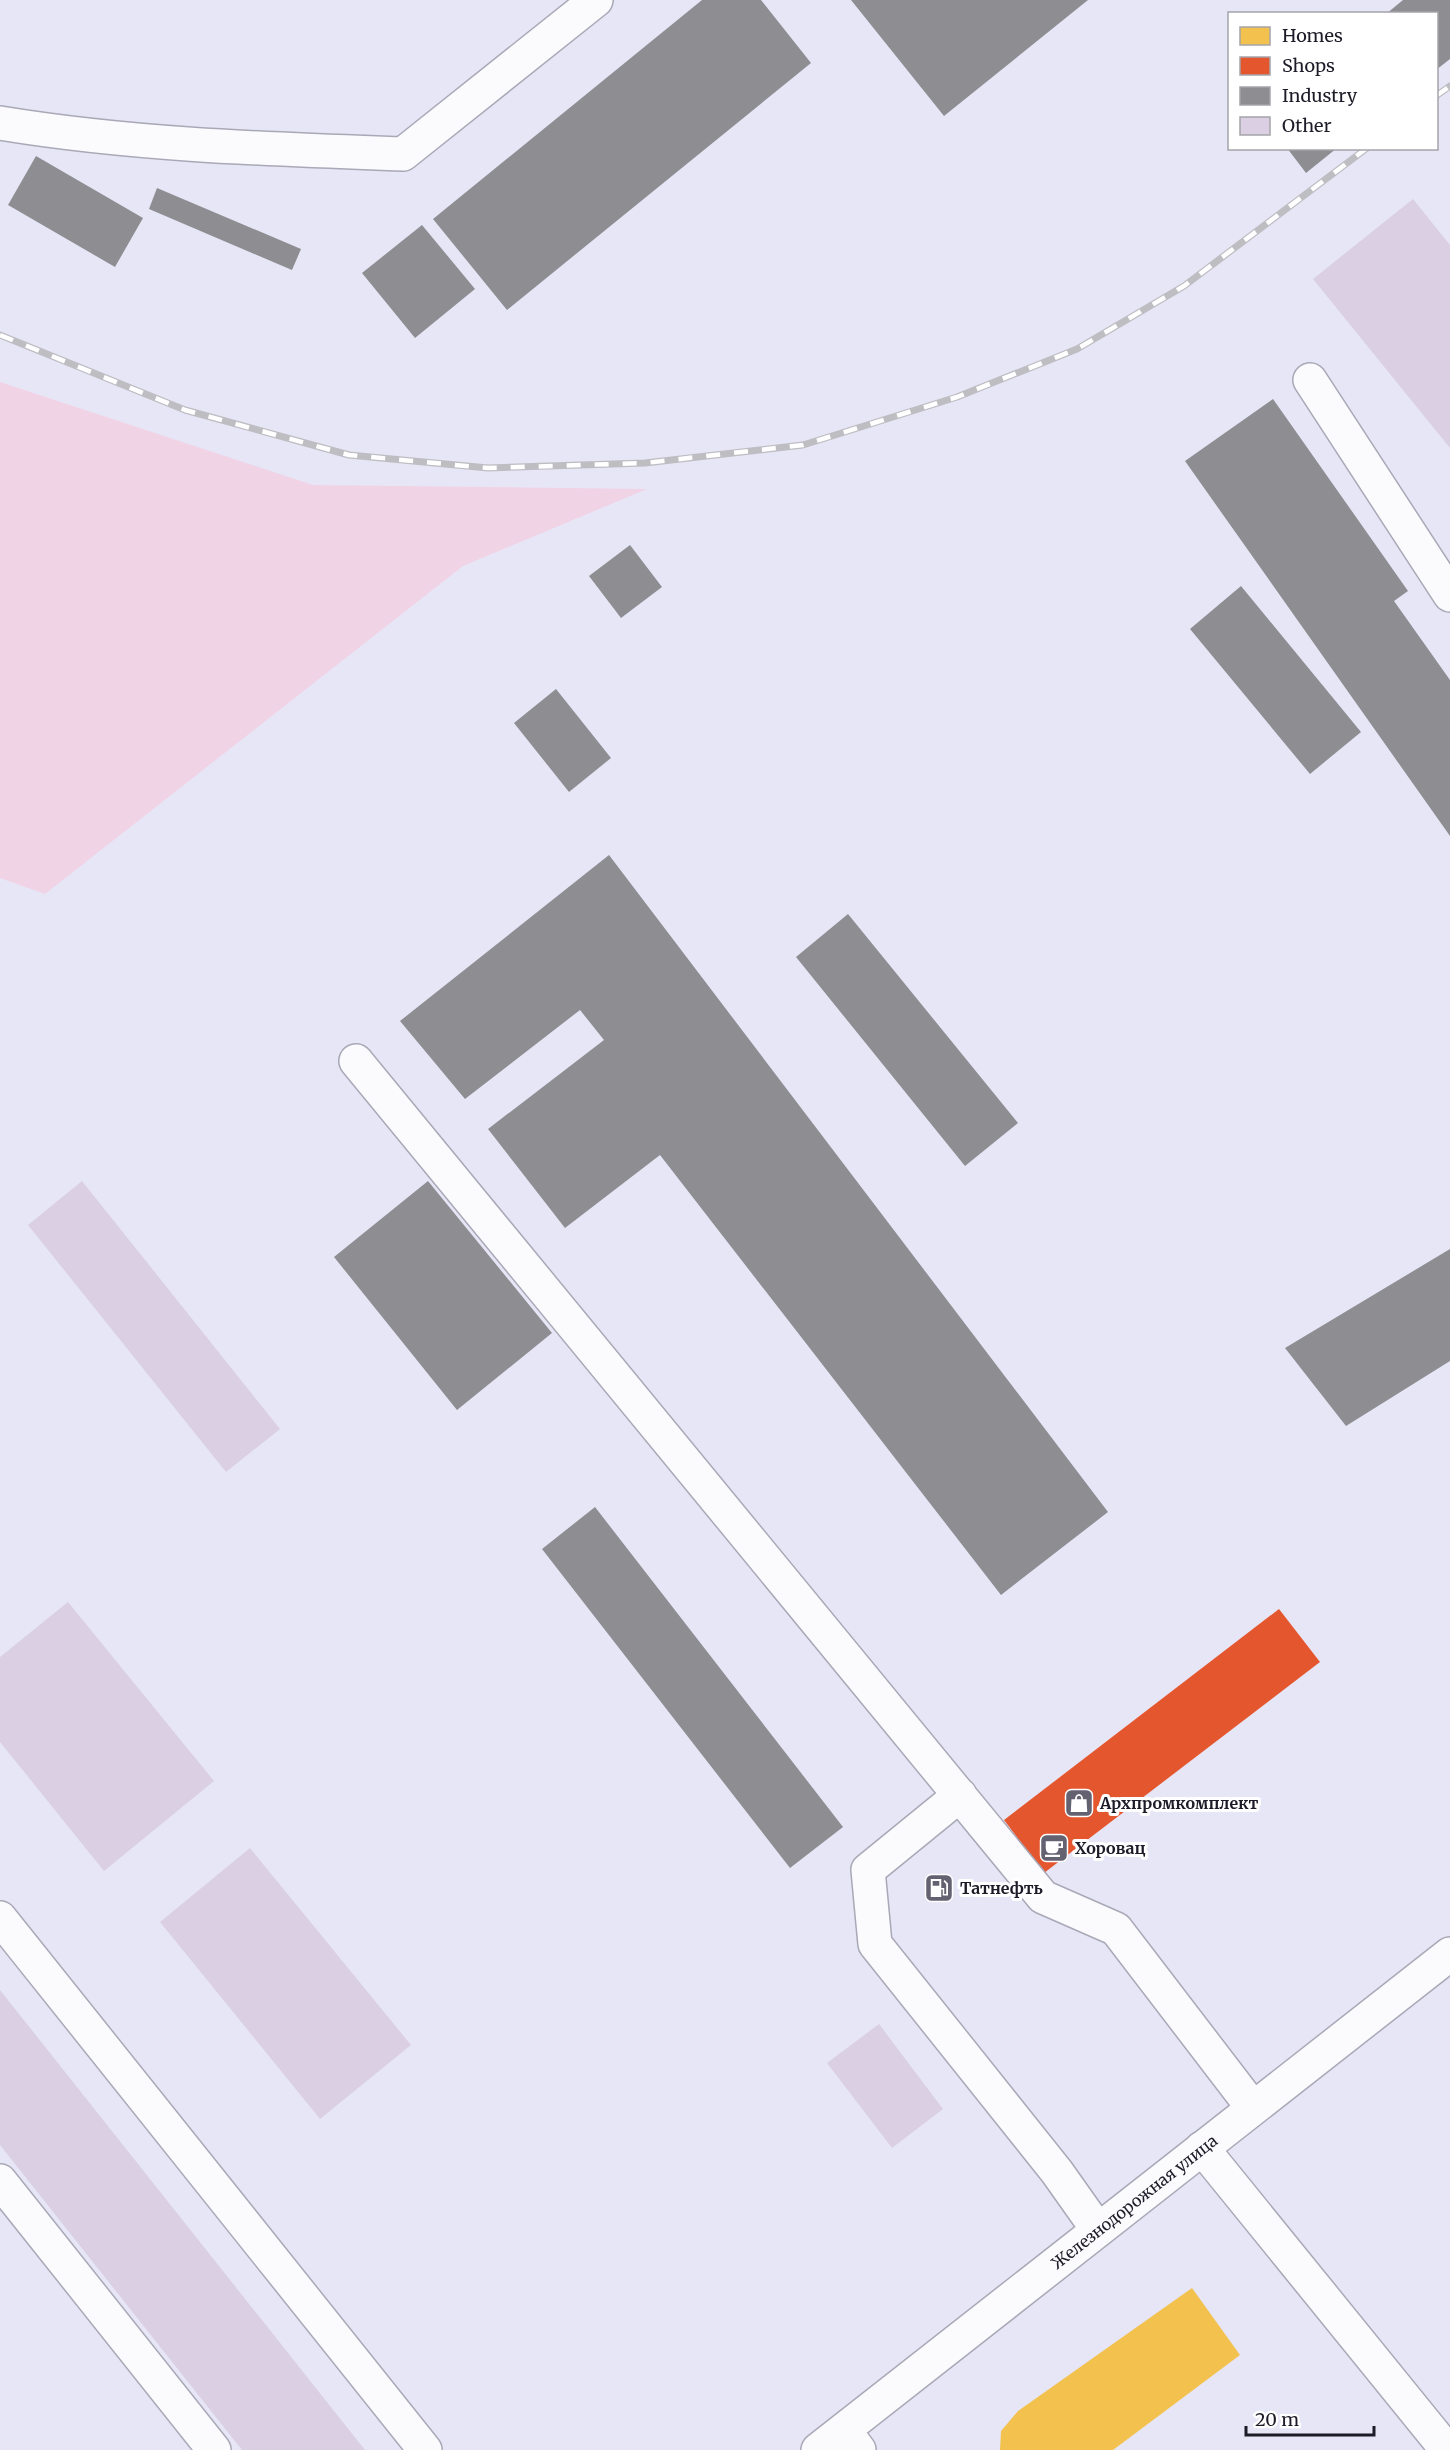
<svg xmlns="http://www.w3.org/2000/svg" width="1450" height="2450" font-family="Merriweather,serif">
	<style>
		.green { fill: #f1d3e6 }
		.homes { fill: #f2c14e }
		.shops { fill: #e4572e }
		.industry { fill: #8d8d92 }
		.building { fill: #dacfe3 }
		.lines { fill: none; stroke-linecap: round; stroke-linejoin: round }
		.minor-casing { stroke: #a9a8b6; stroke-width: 36 }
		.major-casing { stroke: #a9a8b6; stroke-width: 36 }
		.minor { stroke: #fbfbfe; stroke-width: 33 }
		.major { stroke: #fbfbfe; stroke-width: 33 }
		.rail-casing { stroke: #bebdc2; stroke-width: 7 }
		.rail { stroke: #fff; stroke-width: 4.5; stroke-dasharray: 14; stroke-linecap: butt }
		.labels { text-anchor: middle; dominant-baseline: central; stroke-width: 6; stroke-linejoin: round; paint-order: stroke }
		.poi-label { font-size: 16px; font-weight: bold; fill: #1d1b27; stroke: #fff; text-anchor: start }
		.street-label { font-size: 16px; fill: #1d1b27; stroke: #fff }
	</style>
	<rect width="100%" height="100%" fill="#e7e6f7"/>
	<!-- green -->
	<path class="green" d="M0,382L313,485L647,489L463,566L45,894L0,878Z"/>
	<!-- homes -->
	<path class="homes" d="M1192,2288L1240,2355L1113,2450H1000L1001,2431L1018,2411Z"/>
	<!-- shops -->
	<path class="shops" d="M1279,1609L1320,1662L1044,1873L1004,1820Z"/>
	<!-- industry -->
	<path class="industry" d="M702,0H761L811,63L507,310L433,219Z
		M851,0H1088L944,116Z
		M1403,0H1450V59L1436,70V14H1386Z
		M1287,148H1337L1306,173Z
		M36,156L143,218L115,267L8,205Z
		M157,188L301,249L292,270L149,209Z
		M422,225L475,289L415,338L362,273Z
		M1273,399L1408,591L1394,601L1450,680V836L1185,461Z
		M630,545L662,587L621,618L589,576Z
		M1241,586L1361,732L1310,774L1190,629Z
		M556,689L611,758L569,792L514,723Z
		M609,855L1108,1512L1001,1595L660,1155L565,1228L488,1129L604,1040L580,1010L465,1099L400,1021Z
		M848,914L1018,1123L965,1166L796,957Z
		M428,1181L552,1333L457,1410L334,1257Z
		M1450,1249V1361L1346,1426L1285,1348Z
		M595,1507L843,1827L790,1868L542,1549Z"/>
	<!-- building -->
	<path class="building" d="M1413,199L1450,245V448L1313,279Z
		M82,1181L280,1429L226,1472L28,1225Z
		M68,1602L214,1781L104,1871L0,1742V1657Z
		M250,1848L411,2045L320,2119L160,1922Z
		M0,1990L365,2450H242L0,2145Z
		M879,2024L943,2109L892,2148L827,2063Z"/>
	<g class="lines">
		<!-- minor casing -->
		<g class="minor-casing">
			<path id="minor" d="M0,123C134,145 268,149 403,154L596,0
				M1310,380L1450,595
				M356,1061L1043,1897L1116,1929L1253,2108
				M960,1795L868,1870L875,1944L1057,2172L1098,2230
				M0,1918L425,2450
				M1202,2148L1447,2450
				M0,2181L214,2450
				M844,2430L859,2450"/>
		</g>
		<!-- major casing -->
		<g class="major-casing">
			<g id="major">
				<path id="s1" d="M818,2450L1450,1954"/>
			</g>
		</g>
		<!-- minor -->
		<use href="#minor" class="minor"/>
		<!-- major -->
		<use href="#major" class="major"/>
		<!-- rail casing -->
		<g class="rail-casing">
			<path id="rail" d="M1436,96L1450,86
				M0,335L185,410L349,455L488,468L645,463L803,445L957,397L1077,349L1184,286L1367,148"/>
		</g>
		<!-- rail -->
		<use href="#rail" class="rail"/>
	</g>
	<!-- icons -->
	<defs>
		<g id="shop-square" transform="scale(1.5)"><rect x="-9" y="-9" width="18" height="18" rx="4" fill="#646270" stroke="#fff"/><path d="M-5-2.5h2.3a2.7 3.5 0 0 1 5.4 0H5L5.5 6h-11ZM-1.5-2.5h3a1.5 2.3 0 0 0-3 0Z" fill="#fff"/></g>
		<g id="cafe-square" transform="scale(1.5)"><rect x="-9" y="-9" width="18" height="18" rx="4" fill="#646270" stroke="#fff"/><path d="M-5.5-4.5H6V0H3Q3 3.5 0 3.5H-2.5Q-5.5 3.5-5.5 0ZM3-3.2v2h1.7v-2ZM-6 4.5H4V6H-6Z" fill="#fff"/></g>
		<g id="fuel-square" transform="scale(1.5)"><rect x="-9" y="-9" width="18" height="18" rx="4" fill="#646270" stroke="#fff"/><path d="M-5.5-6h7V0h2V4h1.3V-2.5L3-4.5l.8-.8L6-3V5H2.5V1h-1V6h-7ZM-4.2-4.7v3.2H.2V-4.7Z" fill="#fff"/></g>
	</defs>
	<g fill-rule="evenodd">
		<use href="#shop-square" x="1079" y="1803"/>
		<use href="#cafe-square" x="1054" y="1848"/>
		<use href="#fuel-square" x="939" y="1888"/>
	</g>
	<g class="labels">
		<!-- poi labels -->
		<g class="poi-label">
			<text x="1100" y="1803">Архпромкомплект</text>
			<text x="1075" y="1848">Хоровац</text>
			<text x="960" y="1888">Татнефть</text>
		</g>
		<!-- street labels -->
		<g class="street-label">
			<text stroke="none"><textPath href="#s1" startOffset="402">Железнодорожная улица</textPath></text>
		</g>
	</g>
	<!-- legend -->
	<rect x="1228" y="12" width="210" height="138" fill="#ffffff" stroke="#a5a4a9" stroke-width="1.5"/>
	<rect x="1240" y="27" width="30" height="18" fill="#f2c14e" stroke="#a5a4a9" stroke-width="1.5"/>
	<text x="1282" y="42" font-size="18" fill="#1d1b27">Homes</text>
	<rect x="1240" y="57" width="30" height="18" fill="#e4572e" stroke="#a5a4a9" stroke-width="1.5"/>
	<text x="1282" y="72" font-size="18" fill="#1d1b27">Shops</text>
	<rect x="1240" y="87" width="30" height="18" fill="#8d8d92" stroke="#a5a4a9" stroke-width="1.5"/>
	<text x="1282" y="102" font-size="18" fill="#1d1b27">Industry</text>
	<rect x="1240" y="117" width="30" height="18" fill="#dacfe3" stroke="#a5a4a9" stroke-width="1.5"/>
	<text x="1282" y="132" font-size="18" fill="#1d1b27">Other</text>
	<!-- scale -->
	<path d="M1246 2426v9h128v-9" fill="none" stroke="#1d1b27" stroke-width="3"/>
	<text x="1255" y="2426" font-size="18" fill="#1d1b27" stroke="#ffffff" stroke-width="4.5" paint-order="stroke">20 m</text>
</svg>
